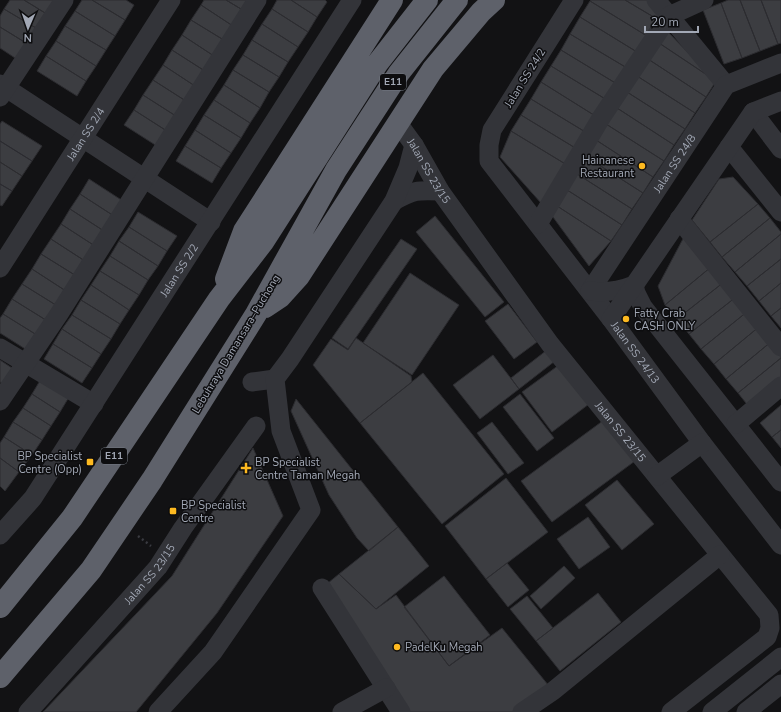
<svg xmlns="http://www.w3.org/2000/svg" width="781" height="712" font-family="'Nunito Sans',sans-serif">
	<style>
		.building { fill: #3c3d41; stroke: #2c2c30 }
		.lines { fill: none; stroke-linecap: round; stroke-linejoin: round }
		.path { stroke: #393a40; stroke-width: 2.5; stroke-dasharray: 2 3; stroke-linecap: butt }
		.minor { stroke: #333439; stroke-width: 19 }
		.highway { stroke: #5e616a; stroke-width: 22 }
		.poi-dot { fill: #fdb920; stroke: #0d0d0f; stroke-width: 1.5 }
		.labels { text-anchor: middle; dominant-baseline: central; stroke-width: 3; stroke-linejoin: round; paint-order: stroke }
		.shield { fill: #0d0d0f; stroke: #757a83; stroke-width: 1 }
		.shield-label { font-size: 10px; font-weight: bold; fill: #a2a8b5 }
		.street-label { font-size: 11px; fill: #a2a8b5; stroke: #0d0d0f }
		.poi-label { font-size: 11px; fill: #a2a8b5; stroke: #0d0d0f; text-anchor: start }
	</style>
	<rect width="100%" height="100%" fill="#121214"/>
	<!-- building -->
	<path class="building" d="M10,0H24L50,16L41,31L4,9Z
		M24,0H58L50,16Z
		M82,0H92L125,20L115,36L75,11Z
		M92,0H126L134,5L125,20Z
		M204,0H226L246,12L236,28L201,5Z
		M226,0H254L246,12Z
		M277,0H291L317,17L308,32L272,9Z
		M291,0H325L327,2L317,17Z
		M591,0H625L657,19L647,36L590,1Z
		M625,0H649L662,14L657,19Z
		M728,0H740L760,51L742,58L721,3Z
		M740,0H761L778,44L760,51Z
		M761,0H781V43L778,44Z
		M590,1L647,36L637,52L580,17Z
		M721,3L742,58L724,64L703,10Z
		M201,5L236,28L227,42L191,20Z
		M4,9L41,31L31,46L0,27V16Z
		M272,9L308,32L298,47L262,24Z
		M75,11L115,36L106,50L65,26Z
		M580,17L637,52L627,68L570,34Z
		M191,20L227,42L217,58L182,35Z
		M262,24L298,47L288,62L252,40Z
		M65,26L106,50L96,66L56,41Z
		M0,27L31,46L21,62L0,48Z
		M665,29L716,81L659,43Z
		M570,34L627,68L617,84L561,50Z
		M182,35L217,58L208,73L172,50Z
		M252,40L288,62L279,77L243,55Z
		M56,41L96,66L86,81L46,56Z
		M659,43L716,81L706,97L648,59Z
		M172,50L208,73L198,88L163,65Z
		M561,50L617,84L607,100L551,66Z
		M243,55L279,77L269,92L233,70Z
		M46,56L86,81L77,96L37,71Z
		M648,59L706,97L695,113L637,76Z
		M163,65L198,88L189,103L153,80Z
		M551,66L607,100L597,117L541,82Z
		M233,70L269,92L260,108L224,85Z
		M637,76L695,113L685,129L627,92Z
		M153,80L189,103L179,118L143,95Z
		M541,82L597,117L587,133L531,99Z
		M224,85L260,108L250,123L214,100Z
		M627,92L685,129L674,145L617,108Z
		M143,95L179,118L170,133L134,110Z
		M531,99L587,133L577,149L521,115Z
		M214,100L250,123L241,138L204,115Z
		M617,108L674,145L664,161L606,124Z
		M134,110L170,133L160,148L124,125Z
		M204,115L241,138L231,153L195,130Z
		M521,115L577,149L567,165L511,131Z
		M2,121L42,146L32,161L0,141V124Z
		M606,124L664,161L653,177L596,140Z
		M195,130L231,153L221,168L185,146Z
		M511,131L567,165L541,203L500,157Z
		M596,140L653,177L643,193L585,156Z
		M0,141L32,161L22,176L0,162Z
		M185,146L221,168L212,183L176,161Z
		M585,156L643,193L632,209L574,172Z
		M0,162L22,176L12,191L0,184Z
		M574,172L632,209L622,225L564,188Z
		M733,177L758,204L710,242L692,220L719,179Z
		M89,179L126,203L117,218L80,194Z
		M0,184L12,191L2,206L0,205Z
		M564,188L622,225L611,241L554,204Z
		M80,194L117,218L107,233L70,209Z
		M554,204L611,241L589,266L550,213Z
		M758,204L770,218L722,257L710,242Z
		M70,209L107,233L98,248L61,224Z
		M138,212L177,236L167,251L129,227Z
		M435,216L504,302L485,317L416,232Z
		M770,218L781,232V234L735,272L722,257Z
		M61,224L98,248L88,263L51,239Z
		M129,227L167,251L158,266L119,241Z
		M781,234V259L747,286L735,272Z
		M685,235L711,267L665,305L658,286Z
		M51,239L88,263L78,277L41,254Z
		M401,239L417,249L348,349L332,338Z
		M119,241L158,266L148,280L110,256Z
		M41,254L78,277L69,293L32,269Z
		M110,256L148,280L139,295L100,271Z
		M781,259V283L759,301L747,286Z
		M711,267L724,282L677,319L665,305Z
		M32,269L69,293L59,307L22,284Z
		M100,271L139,295L129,310L91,285Z
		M410,273L459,305L412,375L363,343Z
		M724,282L736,297L689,334L677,319Z
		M781,283V308L771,316L759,301Z
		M22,284L59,307L49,322L12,299Z
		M91,285L129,310L120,324L81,300Z
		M736,297L748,311L701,349L689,334Z
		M12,299L49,322L40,337L3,314Z
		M81,300L120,324L111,339L72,315Z
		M508,304L537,342L514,359L485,321Z
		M781,308V328L771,316Z
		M748,311L760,326L714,364L701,349Z
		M3,314L40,337L30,352L0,333V318Z
		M72,315L111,339L101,354L62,329Z
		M760,326L772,341L726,379L714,364Z
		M62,329L101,354L92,368L53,344Z
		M356,338L411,376L412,382L360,423L313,365L331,339L348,350Z
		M772,341L781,352V358L738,393L726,379Z
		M53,344L92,368L82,383L44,359Z
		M547,350L555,361L519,389L511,378Z
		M493,355L519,389L480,419L453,385Z
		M781,358V383L750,408L738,393Z
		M0,360L15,370L5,385L0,382Z
		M559,365L589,404L552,432L522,392Z
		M423,373L504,474L442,524L360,423Z
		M41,379L69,397L60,412L32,394Z
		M32,394L60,412L51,426L23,408Z
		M520,394L554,438L537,451L503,407Z
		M296,399L398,527L369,551L357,538L329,495L291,411Z
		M781,405V430L772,437L760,423Z
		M23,408L51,426L42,440L13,422Z
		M604,420L635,461L552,522L521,481Z
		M13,422L42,440L32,455L4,437Z
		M492,422L524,463L508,474L477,433Z
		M781,430V448L772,437Z
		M4,437L32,455L19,472L0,458V443Z
		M253,448L283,516L217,613L136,712H43L172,576Z
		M0,458L19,472L5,491L0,486Z
		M506,478L548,532L486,579L445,526Z
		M617,480L654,524L622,550L585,505Z
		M588,517L610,547L579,569L557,539Z
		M398,527L429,566L376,609L339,574Z
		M507,563L529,590L508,607L486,579Z
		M564,566L575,578L541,609L530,596Z
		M339,574L376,609L396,595L449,666L502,628L553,691L522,712H401L322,588Z
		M444,576L490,635L449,666L404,607Z
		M598,593L621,622L560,671L536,641Z
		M527,596L553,628L536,641L510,609Z"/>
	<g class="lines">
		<!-- path -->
		<path class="path" d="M138,536L151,546"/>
		<!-- minor -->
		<g class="minor">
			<path id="s1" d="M574,0L492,130L489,145V161L611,319L702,443L781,545"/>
			<path d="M656,0L726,85"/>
			<path d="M0,84L211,222"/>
			<path d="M0,97L64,0"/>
			<path d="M753,112L781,149"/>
			<path id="s2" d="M398,123L414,145L440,191L550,344L769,615L770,628L767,637L671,712"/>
			<path d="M729,147L781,212"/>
			<path d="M394,201C414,190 417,190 440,191"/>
			<path d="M679,219L781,347"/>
			<path d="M538,224L601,118L669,16L704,0"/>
			<path id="s3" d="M0,268L171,0"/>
			<path d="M634,285L636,293L643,307L781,482"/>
			<path id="s4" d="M590,291L726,85L781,63"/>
			<path d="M590,291C606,293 619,291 634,285"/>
			<path d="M611,319L753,112L781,101"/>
			<path d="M0,348L94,404"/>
			<path d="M252,382L275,379"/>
			<path d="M0,401L59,314L257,0"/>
			<path d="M736,424L781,386"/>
			<path d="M657,476L702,443"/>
			<path id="s5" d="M0,535L33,498L352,0"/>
			<path d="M322,588L401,712"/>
			<path id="s6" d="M28,712L158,567L183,528L256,426"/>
			<path d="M158,712L213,652L311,510L281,431L275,379L290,359L394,201L408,168L414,145"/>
			<path d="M342,712L386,688"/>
			<path d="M522,712L553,691L720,555"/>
			<path d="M712,712L781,657"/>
			<path d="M746,712L781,684"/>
		</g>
		<!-- highway -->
		<path class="highway" d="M226,279L244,231L392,0
			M265,307L280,297L299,276L433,69L481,12L494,0
			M0,607L72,518L219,299L263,242L377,64L427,0
			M0,677L91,570L152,480L256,314L336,170L399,73L457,0"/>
	</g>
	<!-- markers -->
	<g class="poi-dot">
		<circle cx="642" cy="166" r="4"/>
		<circle cx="626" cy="319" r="4"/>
		<rect x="86" y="458" width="8" height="8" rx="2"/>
		<path d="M244 462h4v4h4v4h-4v4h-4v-4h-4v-4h4z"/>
		<rect x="169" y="507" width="8" height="8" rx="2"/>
		<circle cx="397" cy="647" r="4"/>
	</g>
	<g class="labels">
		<!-- shield labels -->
		<g class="shield">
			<rect x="380" y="74" width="26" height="16" rx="3"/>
			<rect x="101" y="448" width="26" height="16" rx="3"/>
		</g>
		<g class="shield-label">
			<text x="393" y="82">E11</text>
			<text x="114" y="456">E11</text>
		</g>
		<!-- street labels -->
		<g class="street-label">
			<text transform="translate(525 78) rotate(-58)">Jalan SS 24/2</text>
			<text stroke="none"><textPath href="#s3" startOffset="159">Jalan SS 2/4</textPath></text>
			<text stroke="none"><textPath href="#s4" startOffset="153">Jalan SS 24/8</textPath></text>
			<text stroke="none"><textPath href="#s2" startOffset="57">Jalan SS 23/15</textPath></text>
			<text stroke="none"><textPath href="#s5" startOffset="320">Jalan SS 2/2</textPath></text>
			<text transform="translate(236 344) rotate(-59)">Lebuhraya Damansara–Puchong</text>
			<text stroke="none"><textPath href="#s1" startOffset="426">Jalan SS 24/13</textPath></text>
			<text stroke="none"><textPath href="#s2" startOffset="381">Jalan SS 23/15</textPath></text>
			<text stroke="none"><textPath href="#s6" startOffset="184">Jalan SS 23/15</textPath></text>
		</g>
		<!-- poi labels -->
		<g class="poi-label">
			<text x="634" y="160" text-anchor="end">Hainanese<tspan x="634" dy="13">Restaurant</tspan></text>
			<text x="634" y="313">Fatty Crab<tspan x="634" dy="13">CASH ONLY</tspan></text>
			<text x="82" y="456" text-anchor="end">BP Specialist<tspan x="82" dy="13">Centre (Opp)</tspan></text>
			<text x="255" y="462">BP Specialist<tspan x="255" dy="13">Centre Taman Megah</tspan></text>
			<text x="181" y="505">BP Specialist<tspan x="181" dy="13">Centre</tspan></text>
			<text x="405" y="647">PadelKu Megah</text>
		</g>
	</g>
	<!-- north arrow -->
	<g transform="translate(28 28) rotate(182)" stroke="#0d0d0f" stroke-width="3" paint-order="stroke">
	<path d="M0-3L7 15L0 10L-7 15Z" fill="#a2a8b5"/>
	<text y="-6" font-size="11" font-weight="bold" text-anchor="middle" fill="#a2a8b5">N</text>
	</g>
	<!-- scale -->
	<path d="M645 26v6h53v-6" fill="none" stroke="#a2a8b5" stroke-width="2"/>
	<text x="651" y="26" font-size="12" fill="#a2a8b5" stroke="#0d0d0f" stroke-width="3" paint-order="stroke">20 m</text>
</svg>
